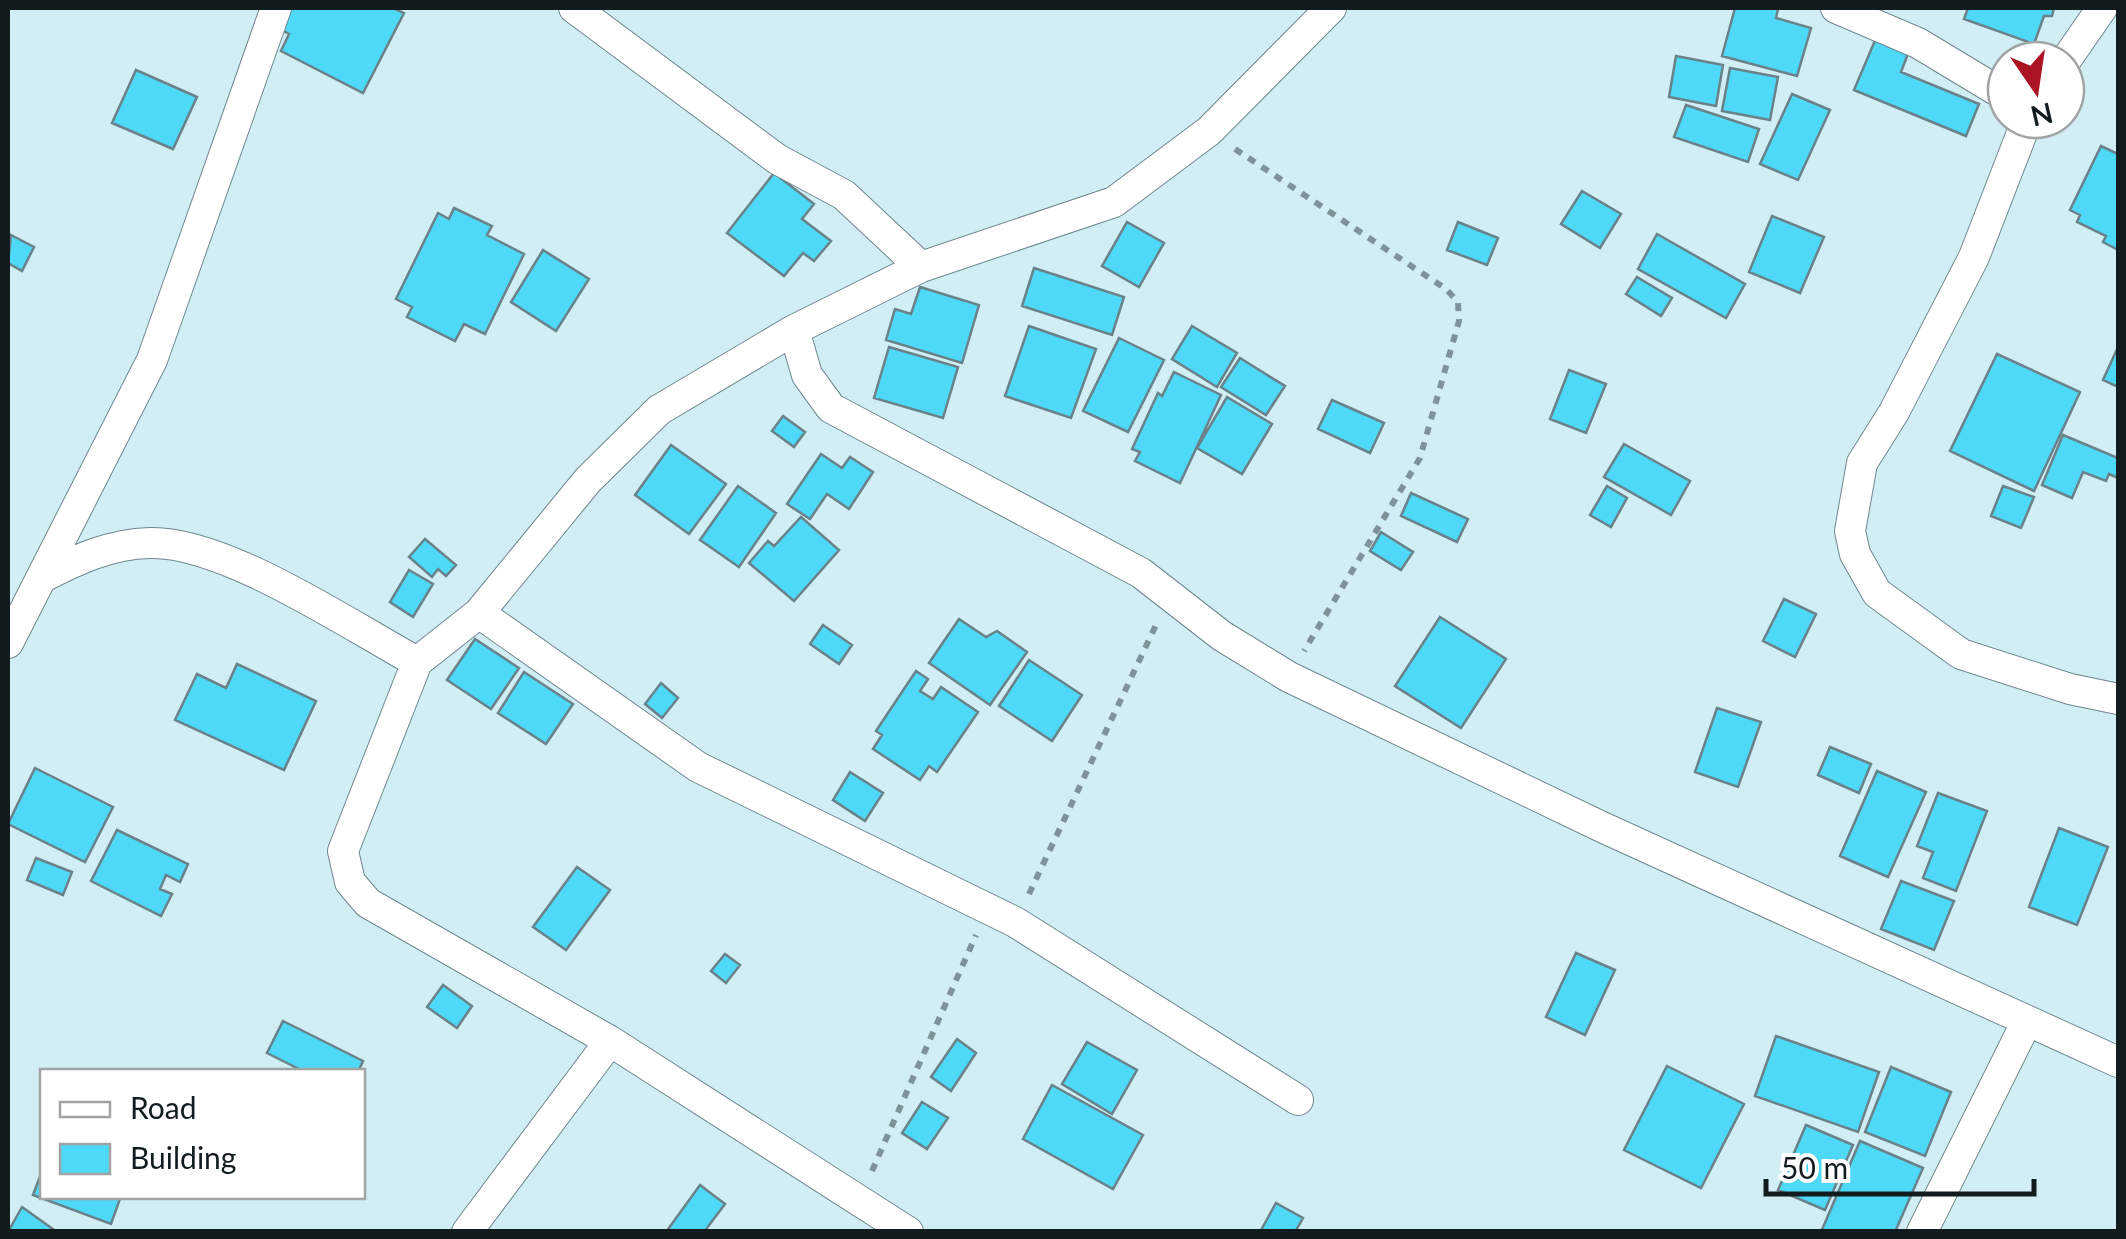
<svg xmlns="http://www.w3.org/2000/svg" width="2126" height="1239" font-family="Lato,sans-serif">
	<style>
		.building { fill: #4ed9f8; stroke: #698289; stroke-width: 2.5 }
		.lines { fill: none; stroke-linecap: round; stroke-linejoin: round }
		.street-casing { stroke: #6e878e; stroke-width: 32 }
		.path { stroke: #7e9398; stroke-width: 6; stroke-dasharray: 8 8; stroke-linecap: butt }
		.street { stroke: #fff; stroke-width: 30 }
	</style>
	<rect width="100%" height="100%" fill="#d2eef5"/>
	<!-- building -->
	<path class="building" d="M290,8H393L404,13L363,93L281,51L289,34L280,29Z
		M1735,8H1772L1778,9L1776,18L1811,28L1797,76L1722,56Z
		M1968,8H2054L2052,16H2044L2034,44L1964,19Z
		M1876,38L1909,51L1901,72L1979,104L1966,136L1854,90Z
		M1676,56L1723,65L1716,106L1669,97Z
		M1730,68L1778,77L1770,120L1722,111Z
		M136,70L197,97L173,149L112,123Z
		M1792,94L1830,110L1798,180L1760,164Z
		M1686,105L1759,129L1748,162L1674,137Z
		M2101,146L2118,154V250L2103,242L2106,236L2077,222L2080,215L2070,210Z
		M774,173L814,204L802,219L831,241L814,261L803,253L784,276L727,233Z
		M1582,191L1621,214L1600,248L1561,224Z
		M454,208L492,226L487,235L524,254L485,334L464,324L455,341L407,317L412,307L396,299L438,213L449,219Z
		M1772,216L1824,237L1800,293L1749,272Z
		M1127,222L1164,243L1139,287L1102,266Z
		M1458,222L1498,238L1487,265L1447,250Z
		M1657,234L1745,284L1726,318L1638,269Z
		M11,235L34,247L22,271L8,263Z
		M543,250L589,279L556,331L511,302Z
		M1034,268L1124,297L1112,335L1022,306Z
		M1637,277L1672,298L1661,316L1626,294Z
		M920,287L979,305L962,363L886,340L895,309L911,314Z
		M1029,326L1096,349L1071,418L1005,396Z
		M1192,326L1237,353L1217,387L1172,359Z
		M1119,338L1164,360L1128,432L1083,411Z
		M889,347L958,367L943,418L874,398Z
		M2118,347V387L2103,380Z
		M1997,354L2080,392L2034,491L1950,451Z
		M1240,358L1285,386L1266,415L1221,387Z
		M1569,370L1606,384L1586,433L1550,419Z
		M1174,372L1221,395L1180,483L1135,461L1140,452L1132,449L1158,393L1162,396Z
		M1227,397L1272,424L1242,474L1197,448Z
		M1332,400L1384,423L1370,453L1318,429Z
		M783,416L805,432L794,447L772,431Z
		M2063,435L2118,458V478L2109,474L2106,481L2083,472L2072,498L2042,485Z
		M1624,444L1690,481L1671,515L1604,477Z
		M671,445L726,484L689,534L635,495Z
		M821,454L842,468L850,457L873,472L849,509L827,494L810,519L787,504Z
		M738,486L776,513L739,567L700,540Z
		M1607,486L1627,498L1611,527L1590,515Z
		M2003,486L2034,497L2021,528L1991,516Z
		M1411,493L1468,519L1457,542L1401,516Z
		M801,517L839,550L794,601L749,563L768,541L774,546Z
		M1381,532L1413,552L1401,570L1370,551Z
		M425,539L456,565L446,576L438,569L432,577L409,557Z
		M409,570L433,584L413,617L390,602Z
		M1784,599L1816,614L1795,657L1763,641Z
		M1440,617L1506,659L1461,728L1395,686Z
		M959,619L986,637L997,631L1027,652L990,705L929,663Z
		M823,625L852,645L839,664L810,644Z
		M475,639L519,668L491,709L447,680Z
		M1029,660L1082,695L1052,741L999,706Z
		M237,664L316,701L284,770L175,720L197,674L226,688Z
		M916,671L928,679L920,691L933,699L941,687L978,712L937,772L929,766L920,780L873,749L882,735L876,731Z
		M524,672L573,704L546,744L498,713Z
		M661,683L678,698L662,718L645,704Z
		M1717,708L1761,722L1738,787L1695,772Z
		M1830,747L1871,764L1859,793L1818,775Z
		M35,768L113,807L85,862L8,824Z
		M1877,771L1926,792L1888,877L1840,856Z
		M850,772L883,793L865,821L833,800Z
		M1938,793L1987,811L1956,891L1923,878L1933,852L1917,846Z
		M2059,828L2108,847L2077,925L2029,907Z
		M117,830L188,864L180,882L166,875L160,889L172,894L161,916L91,881Z
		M36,858L72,872L63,895L27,880Z
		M577,867L610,890L566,950L533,927Z
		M1901,881L1954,901L1934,950L1881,929Z
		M1576,953L1615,970L1585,1035L1546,1017Z
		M725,954L740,965L726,983L711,971Z
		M443,985L472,1006L457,1028L427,1007Z
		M283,1021L363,1061L358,1072H305L267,1053Z
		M1776,1036L1879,1072L1858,1132L1755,1096Z
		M957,1039L976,1053L951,1091L931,1077Z
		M1087,1042L1137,1070L1112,1114L1062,1084Z
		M1667,1066L1744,1104L1701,1188L1624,1150Z
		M1891,1067L1951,1092L1925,1156L1865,1132Z
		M1052,1085L1143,1135L1113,1189L1023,1139Z
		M922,1102L948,1118L927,1149L902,1133Z
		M1806,1125L1853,1145L1825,1210L1778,1190Z
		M1860,1141L1923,1168L1895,1232H1821Z
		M42,1171V1196H121L111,1224L33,1195Z
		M700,1185L725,1204L704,1232H666Z
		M1276,1203L1303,1218L1295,1232H1260Z
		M22,1207L57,1232H8Z"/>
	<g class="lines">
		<!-- street casing -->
		<g class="street-casing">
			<path id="street" d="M574,8L777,159L844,195L921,267
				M1836,8L1918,43L2006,96
				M2066,60L2102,8
				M2027,120L1974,257L1894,412L1862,463L1850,531L1855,554L1877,593L1961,654L2070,689L2118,699
				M794,330L807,375L831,408L1141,573L1222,636L1289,677L1602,827L2118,1062
				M41,578C76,560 109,544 150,543C225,541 349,625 417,662
				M479,613L698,767L1015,922L1298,1100
				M8,643L152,360L276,8
				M467,1232L610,1041
				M908,1232L610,1041L368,903L350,882L343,851L417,662L479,613L588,480L659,410L794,330L921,267L1114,202L1209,131L1331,8
				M1922,1232L2027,1021"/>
		</g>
		<!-- path -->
		<path class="path" d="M1235,149L1446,289L1458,302L1459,321L1420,458L1304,651
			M1029,894L1156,625
			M872,1171L976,935"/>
		<!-- street -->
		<use href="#street" class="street"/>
	</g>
	<!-- border -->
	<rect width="2126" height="1239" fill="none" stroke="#121c1f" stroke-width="20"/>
	<!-- legend -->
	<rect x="40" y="1069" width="325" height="130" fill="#ffffff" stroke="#a0a4a5" stroke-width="2.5"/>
	<rect x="60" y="1102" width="50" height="15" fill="#ffffff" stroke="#a0a4a5" stroke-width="2.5"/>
	<text x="130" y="1119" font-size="30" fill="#121c1f">Road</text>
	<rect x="60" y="1144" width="50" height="30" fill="#4ed9f8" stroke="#a0a4a5" stroke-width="2.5"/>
	<text x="130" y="1169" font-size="30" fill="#121c1f">Building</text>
	<!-- north arrow -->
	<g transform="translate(2036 90) rotate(167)"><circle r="48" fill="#ffffff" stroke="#a0a4a5" stroke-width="2.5"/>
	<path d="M0-8L18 38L0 25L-18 38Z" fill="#aa1423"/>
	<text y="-15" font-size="28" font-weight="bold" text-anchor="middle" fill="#121c1f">N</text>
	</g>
	<!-- scale -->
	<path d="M1766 1179v15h268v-15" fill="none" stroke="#121c1f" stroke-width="5"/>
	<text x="1781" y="1179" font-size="30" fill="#121c1f" stroke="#ffffff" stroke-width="8" paint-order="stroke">50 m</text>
</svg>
